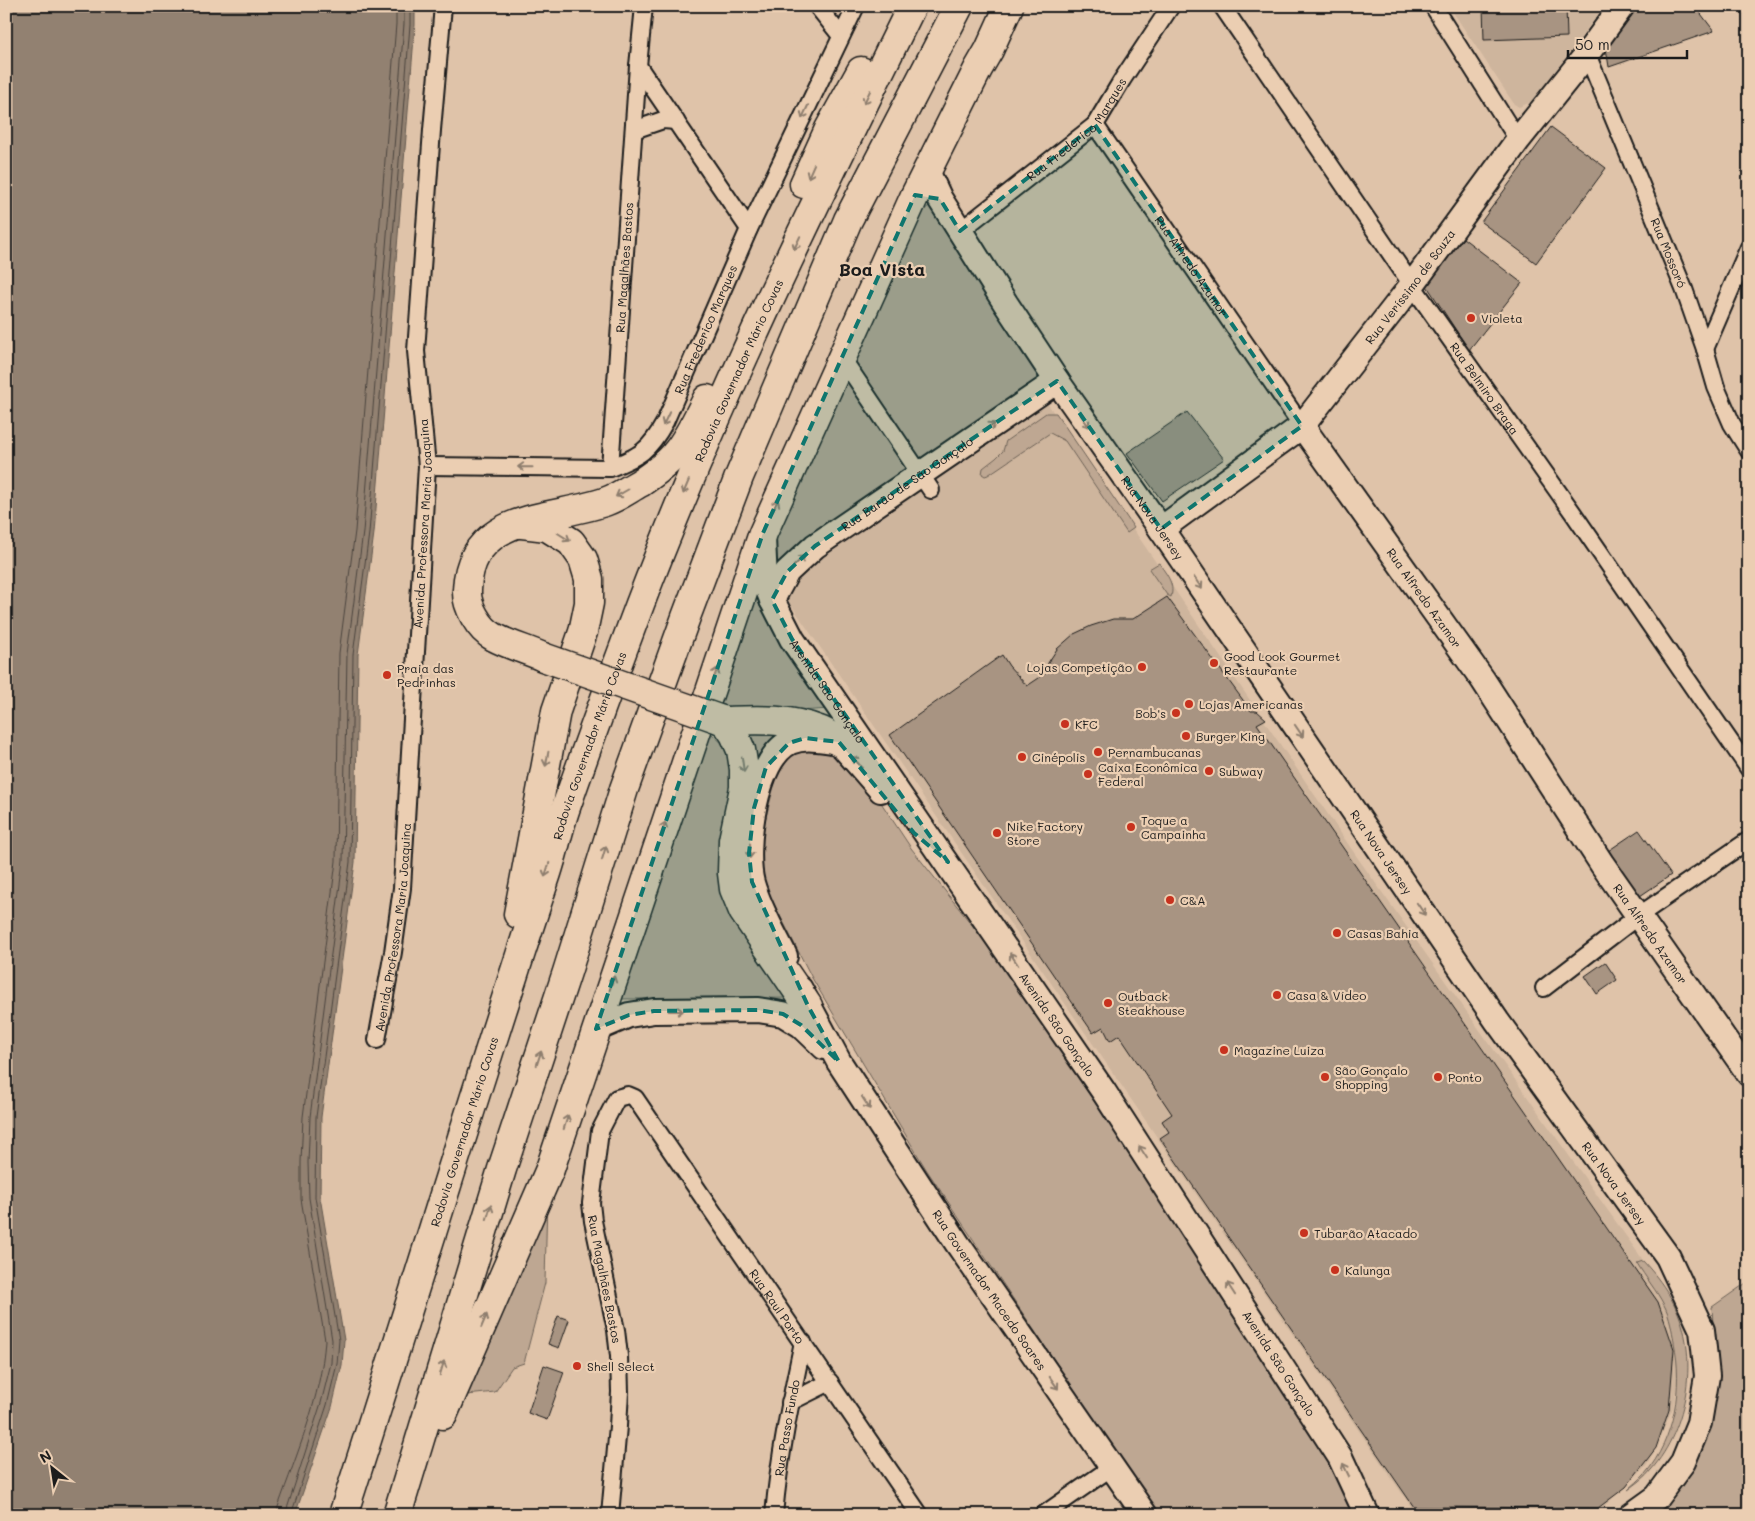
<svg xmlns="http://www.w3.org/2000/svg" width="1755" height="1521" font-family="Mali,sans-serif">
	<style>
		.built { fill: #ceb59d }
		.green { fill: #bea792; stroke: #6d6257 }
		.water { fill: #928171; stroke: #63594f }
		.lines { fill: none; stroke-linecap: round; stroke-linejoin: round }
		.shore { stroke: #4b443e; stroke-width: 1 }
		.building { fill: #a89482; stroke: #1c1c1c }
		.street-casing { stroke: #1c1c1c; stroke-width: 20 }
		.secondary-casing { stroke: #1c1c1c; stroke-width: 28 }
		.highway-casing { stroke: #1c1c1c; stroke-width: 31 }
		.street { stroke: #ebceb2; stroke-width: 16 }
		.secondary { stroke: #ebceb2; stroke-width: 24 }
		.highway { stroke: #ebceb2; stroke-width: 28 }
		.highway-bridge-casing { stroke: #1c1c1c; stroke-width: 31; stroke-linecap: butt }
		.highway-bridge { stroke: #ebceb2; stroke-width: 28 }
		.oneway { stroke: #8e7e6e }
		.marked { fill: #0f766e; fill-opacity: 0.2; stroke: #0f766e; stroke-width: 4; stroke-dasharray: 10 6; stroke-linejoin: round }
		.poi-dot { fill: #c8321e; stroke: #ebceb2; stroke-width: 2 }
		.labels { text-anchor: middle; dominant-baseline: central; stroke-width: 4.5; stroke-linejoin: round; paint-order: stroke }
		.street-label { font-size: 12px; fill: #1c1c1c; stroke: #ebceb2 }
		.poi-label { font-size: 12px; fill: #1c1c1c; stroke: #ebceb2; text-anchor: start }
		.district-label { font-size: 18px; font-weight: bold; fill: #1c1c1c; stroke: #ebceb2 }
	</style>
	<rect width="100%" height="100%" fill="#dfc3a9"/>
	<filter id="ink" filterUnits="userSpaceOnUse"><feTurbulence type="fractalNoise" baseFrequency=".02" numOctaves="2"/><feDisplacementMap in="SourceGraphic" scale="10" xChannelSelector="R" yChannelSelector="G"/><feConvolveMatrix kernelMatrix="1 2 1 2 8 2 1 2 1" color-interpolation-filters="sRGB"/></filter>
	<g filter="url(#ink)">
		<!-- built -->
		<path class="built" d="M1449,6H1604L1533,101L1519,107L1514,104Z
			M1041,394L1357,857L1687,1322L1673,1408L1647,1465L1602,1508L1532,1514L1450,1507L1412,1508L776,583Z"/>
		<!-- green -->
		<path class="green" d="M930,205L1045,375L799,543L774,578L771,535L915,218Z
			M1046,413H1056L1134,528L1127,533L1065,441L1050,433L988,475L985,476L982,474L983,468L996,458L1003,451L1006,441Z
			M1159,563C1166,574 1175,583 1171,597L1167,595L1149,569Z
			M757,576L829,709L770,713L714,708Z
			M736,728L790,730L768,745L756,764Z
			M704,731L712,734L724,745L733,769L721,881L799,998L617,999Z
			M832,746L876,795L911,848L999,959L1343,1475L1356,1515H1160L1140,1488L926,1169L812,978L771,898L760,869L759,843L781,760L793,748Z
			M547,1197L545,1283L524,1363L512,1367L495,1392L467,1395Z
			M1643,1261C1655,1274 1666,1288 1674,1304C1700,1355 1688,1428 1651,1470C1645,1478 1636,1484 1628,1490C1633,1485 1640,1480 1645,1474C1675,1438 1683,1387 1674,1342C1672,1330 1670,1316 1664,1305C1657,1291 1645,1277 1637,1263Z
			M1749,1281V1515H1648L1709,1425L1717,1394L1712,1307Z"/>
		<!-- water -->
		<path class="water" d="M6,6H415V25L374,533L358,655L355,862L321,1117L320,1197L344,1340L342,1365L332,1407L295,1515H6Z"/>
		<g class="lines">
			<!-- shore -->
			<path class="shore" d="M277,1515L278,1507C297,1453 321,1398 325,1340L301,1199V1162L303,1117L336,861L339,653L355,531L396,24V6
				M285,1515L321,1403L331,1363L332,1340L309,1198L308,1162L310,1117L343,861L347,654L363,532L404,24V6
				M291,1515L327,1405L337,1364L339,1340L315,1197L316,1117L350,862L353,655L369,533L410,25V6"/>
		</g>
		<!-- building -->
		<path class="building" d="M1483,6H1566L1567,37L1484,40Z
			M1639,6H1695L1714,31L1609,67L1606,48Z
			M1551,127L1606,168L1536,263L1481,222Z
			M1463,238L1522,283L1469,350L1427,286Z
			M1187,412L1224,459L1162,501L1127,453Z
			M1167,597L1251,711H1257L1266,719L1257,724L1658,1302L1674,1349L1669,1410L1656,1448L1626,1487L1598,1508L1414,1507L1160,1138L1169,1132L1162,1121L1172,1114L1119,1035L1110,1041L1103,1027L1093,1033L890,735L1002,655L1009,666L1027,686L1045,674L1048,663L1057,649L1074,634L1091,626L1113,619H1133Z
			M1639,830L1671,875L1640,896L1608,851Z
			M1605,962L1617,980L1597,994L1585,976Z
			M558,1316L569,1320L559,1348L548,1344Z
			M544,1365L564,1372L547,1420L528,1413Z"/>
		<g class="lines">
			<!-- street casing -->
			<g class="street-casing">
				<g id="street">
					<path d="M817,6L841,36"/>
					<path id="s1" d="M1222,6L1412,285L1573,513L1749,769"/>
					<path d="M1433,6L1518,140"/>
					<path id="s2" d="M1587,54L1684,289L1705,349L1716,387L1732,424L1749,451"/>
					<path d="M638,66L749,229"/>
					<path id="s3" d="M1095,125L1302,426"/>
					<path d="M634,130L663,120L676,121"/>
					<path id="s4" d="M960,231L1095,125L1122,80L1171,6"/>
					<path d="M1705,349L1749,247"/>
					<path d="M842,358L931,490"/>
					<path id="s5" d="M427,466L610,468C640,456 649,451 665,422L749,229L856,6"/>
					<path id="s6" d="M610,468L638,66L644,6"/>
					<path d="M1544,988L1638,916L1749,840"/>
					<path id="s7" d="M377,1040L393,952L402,888L427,466L416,351L432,130L443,6"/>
					<path d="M790,1402L830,1382"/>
					<path id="s8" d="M610,1515L618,1426L620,1392L619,1356L616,1330L593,1221L591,1203L600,1131L617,1098L628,1095L635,1098L920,1515"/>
					<path id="s9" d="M774,1515C779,1457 791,1399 803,1342"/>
					<path d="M1043,1515L1112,1467"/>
				</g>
			</g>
			<!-- secondary casing -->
			<g class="secondary-casing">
				<g id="secondary">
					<path id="s10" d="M927,171L940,199L1006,304L1057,381L1161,529L1497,1021L1668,1257L1702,1330L1707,1376L1699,1423L1683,1462L1657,1497L1632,1515"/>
					<path id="s11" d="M1302,426L1483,680L1602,864L1749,1074"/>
					<path id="s12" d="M1161,529L1302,426L1412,285L1518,140L1587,54L1622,6"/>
					<path id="s13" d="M763,538L765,582L772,600L792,639L1104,1092L1340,1457L1367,1515"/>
					<path id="s14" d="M772,600L787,572L815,546L1057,381"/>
					<path d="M785,956C773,932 759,908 752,883C743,849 755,758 790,742C806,735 822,740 839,742L881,790"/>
					<path id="s15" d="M800,989L839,1062L957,1243L1145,1515"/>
					<path d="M596,1029L629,1015L654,1011L758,1010L783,1014L801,1025L824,1047"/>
				</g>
			</g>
			<!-- highway casing -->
			<g class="highway-casing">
				<g id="highway">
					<path d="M804,184L829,129L861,71"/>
					<path d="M543,657C527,650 509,645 494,637C479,629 466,606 467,590C470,511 553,521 607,501C618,497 629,489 640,483C652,475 666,465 675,454C687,441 699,415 707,399"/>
					<path d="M719,719L725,721C757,720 788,718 819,730C826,732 833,738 839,742"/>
					<path d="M725,721L734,734L741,750L744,769V788L733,840L732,873L734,889L743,911L808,1006"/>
					<path d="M518,914L556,711L583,632L589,603V579L583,559L571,542L547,527L522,524"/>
					<path d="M443,1415L550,1169L763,533L915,195L978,69L989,50L1009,6"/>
					<path id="s16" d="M343,1515C412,1301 476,1086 547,873C554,852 558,831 565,810C589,741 614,673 640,604C718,399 815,203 912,6"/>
					<path d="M397,1515L502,1169L567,972L624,789L686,617L739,477L848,220L959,6"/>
				</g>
			</g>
			<!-- street -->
			<use href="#street" class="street"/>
			<!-- secondary -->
			<use href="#secondary" class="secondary"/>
			<!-- highway -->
			<use href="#highway" class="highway"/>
			<!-- highway-bridge casing -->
			<g class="highway-bridge-casing">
				<path id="highway-bridge" d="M543,657L719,719"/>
			</g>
			<!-- highway-bridge -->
			<use href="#highway-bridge" class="highway-bridge"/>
		</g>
		<!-- one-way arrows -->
		<defs><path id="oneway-shaft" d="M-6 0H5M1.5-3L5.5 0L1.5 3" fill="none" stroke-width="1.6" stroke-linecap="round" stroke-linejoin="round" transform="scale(1.25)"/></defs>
		<g class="oneway">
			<use href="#oneway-shaft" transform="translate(867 97) rotate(116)"/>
			<use href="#oneway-shaft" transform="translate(805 112) rotate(115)"/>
			<use href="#oneway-shaft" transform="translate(811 171) rotate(114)"/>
			<use href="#oneway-shaft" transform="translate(797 243) rotate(115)"/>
			<use href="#oneway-shaft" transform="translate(666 419) rotate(115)"/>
			<use href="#oneway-shaft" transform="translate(1085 421) rotate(55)"/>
			<use href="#oneway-shaft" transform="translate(989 427) rotate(-34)"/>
			<use href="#oneway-shaft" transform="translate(525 467) rotate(-179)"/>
			<use href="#oneway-shaft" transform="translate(686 487) rotate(113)"/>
			<use href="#oneway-shaft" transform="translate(622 493) rotate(150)"/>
			<use href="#oneway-shaft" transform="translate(775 506) rotate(-66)"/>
			<use href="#oneway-shaft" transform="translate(564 537) rotate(32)"/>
			<use href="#oneway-shaft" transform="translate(799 561) rotate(-44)"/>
			<use href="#oneway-shaft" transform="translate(1198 583) rotate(56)"/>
			<use href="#oneway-shaft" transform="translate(715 675) rotate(-71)"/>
			<use href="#oneway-shaft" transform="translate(1299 731) rotate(56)"/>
			<use href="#oneway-shaft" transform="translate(547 759) rotate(101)"/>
			<use href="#oneway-shaft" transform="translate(857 762) rotate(-132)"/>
			<use href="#oneway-shaft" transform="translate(743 765) rotate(82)"/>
			<use href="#oneway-shaft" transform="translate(663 829) rotate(-71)"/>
			<use href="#oneway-shaft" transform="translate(750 851) rotate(91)"/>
			<use href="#oneway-shaft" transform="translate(604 853) rotate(-73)"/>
			<use href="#oneway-shaft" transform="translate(547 870) rotate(108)"/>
			<use href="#oneway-shaft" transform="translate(1421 909) rotate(56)"/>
			<use href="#oneway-shaft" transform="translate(1014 959) rotate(-124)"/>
			<use href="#oneway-shaft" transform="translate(612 983) rotate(-71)"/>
			<use href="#oneway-shaft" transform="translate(676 1011)"/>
			<use href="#oneway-shaft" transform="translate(539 1058) rotate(-72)"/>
			<use href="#oneway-shaft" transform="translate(866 1103) rotate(57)"/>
			<use href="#oneway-shaft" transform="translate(566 1122) rotate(-72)"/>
			<use href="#oneway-shaft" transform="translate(1143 1152) rotate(-123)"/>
			<use href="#oneway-shaft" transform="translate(489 1212) rotate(-73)"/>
			<use href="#oneway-shaft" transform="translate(1231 1289) rotate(-123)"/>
			<use href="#oneway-shaft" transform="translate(484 1321) rotate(-67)"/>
			<use href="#oneway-shaft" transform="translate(442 1368) rotate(-73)"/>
			<use href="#oneway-shaft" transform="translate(1054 1383) rotate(55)"/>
			<use href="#oneway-shaft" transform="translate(1346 1470) rotate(-116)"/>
		</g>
	</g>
	<!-- marked area -->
	<path class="marked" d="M1095,125L1302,426L1161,529L1057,381L815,546L787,572L772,600L792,639L948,862L914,833L839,742L805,738L789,743L766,767L754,808L749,853L752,882L808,1006L839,1062L801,1025L783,1014L758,1010L654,1011L629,1015L596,1029L763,533L915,195L940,199L960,231Z"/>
	<!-- markers -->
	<g class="poi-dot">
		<circle cx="1471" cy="318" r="5"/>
		<circle cx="1214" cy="663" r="5"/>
		<circle cx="1142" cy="667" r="5"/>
		<circle cx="387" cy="675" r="5"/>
		<circle cx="1189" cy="704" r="5"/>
		<circle cx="1176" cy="713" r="5"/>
		<circle cx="1065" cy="724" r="5"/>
		<circle cx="1186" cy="736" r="5"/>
		<circle cx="1098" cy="752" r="5"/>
		<circle cx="1022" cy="757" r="5"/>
		<circle cx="1209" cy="771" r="5"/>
		<circle cx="1088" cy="774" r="5"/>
		<circle cx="1131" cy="827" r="5"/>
		<circle cx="997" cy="833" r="5"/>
		<circle cx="1170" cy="900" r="5"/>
		<circle cx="1337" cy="933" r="5"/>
		<circle cx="1277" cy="995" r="5"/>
		<circle cx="1108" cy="1003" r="5"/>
		<circle cx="1224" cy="1050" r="5"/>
		<circle cx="1325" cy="1077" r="5"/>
		<circle cx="1438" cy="1077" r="5"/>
		<circle cx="1304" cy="1233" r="5"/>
		<circle cx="1335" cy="1270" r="5"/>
		<circle cx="577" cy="1366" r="5"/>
	</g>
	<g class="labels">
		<!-- street labels -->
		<g class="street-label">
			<text stroke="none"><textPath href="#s4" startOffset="156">Rua Frederico Marques</textPath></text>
			<text stroke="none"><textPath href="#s2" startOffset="215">Rua Mossoró</textPath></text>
			<text stroke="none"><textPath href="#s3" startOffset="171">Rua Alfredo Azamor</textPath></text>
			<text stroke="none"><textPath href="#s6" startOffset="201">Rua Magalhães Bastos</textPath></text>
			<text stroke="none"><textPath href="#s12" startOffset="351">Rua Veríssimo de Souza</textPath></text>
			<text stroke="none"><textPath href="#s5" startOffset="358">Rua Frederico Marques</textPath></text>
			<text stroke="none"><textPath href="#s16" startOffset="1212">Rodovia Governador Mário Covas</textPath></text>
			<text stroke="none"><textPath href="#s1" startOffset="464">Rua Belmiro Braga</textPath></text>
			<text stroke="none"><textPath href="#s14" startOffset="181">Rua Barão de São Gonçalo</textPath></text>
			<text stroke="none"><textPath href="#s10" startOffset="414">Rua Nova Jersey</textPath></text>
			<text stroke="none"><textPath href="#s7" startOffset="519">Avenida Professora Maria Joaquina</textPath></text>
			<text stroke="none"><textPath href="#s11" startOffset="211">Rua Alfredo Azamor</textPath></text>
			<text stroke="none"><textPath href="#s13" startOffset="170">Avenida São Gonçalo</textPath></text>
			<text stroke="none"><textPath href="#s16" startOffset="808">Rodovia Governador Mário Covas</textPath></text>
			<text stroke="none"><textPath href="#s10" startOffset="819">Rua Nova Jersey</textPath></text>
			<text stroke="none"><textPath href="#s7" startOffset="114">Avenida Professora Maria Joaquina</textPath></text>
			<text stroke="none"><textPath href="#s11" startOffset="616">Rua Alfredo Azamor</textPath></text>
			<text stroke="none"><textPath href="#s13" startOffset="575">Avenida São Gonçalo</textPath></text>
			<text stroke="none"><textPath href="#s16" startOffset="402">Rodovia Governador Mário Covas</textPath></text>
			<text stroke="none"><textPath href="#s10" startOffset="1224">Rua Nova Jersey</textPath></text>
			<text transform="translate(605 1279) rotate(79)">Rua Magalhães Bastos</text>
			<text stroke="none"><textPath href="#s15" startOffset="356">Rua Governador Macedo Soares</textPath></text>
			<text stroke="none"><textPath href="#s8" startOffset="696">Rua Raul Porto</textPath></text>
			<text stroke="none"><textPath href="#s13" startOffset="980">Avenida São Gonçalo</textPath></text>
			<text stroke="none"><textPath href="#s9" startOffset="88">Rua Passo Fundo</textPath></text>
		</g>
		<!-- poi labels -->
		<g class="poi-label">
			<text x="1481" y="318">Violeta</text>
			<text x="1224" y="656">Good Look Gourmet<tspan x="1224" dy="14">Restaurante</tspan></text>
			<text x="1132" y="667" text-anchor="end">Lojas Competição</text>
			<text x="397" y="668">Praia das<tspan x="397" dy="14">Pedrinhas</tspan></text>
			<text x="1199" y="704">Lojas Americanas</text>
			<text x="1166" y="713" text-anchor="end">Bob's</text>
			<text x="1075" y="724">KFC</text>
			<text x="1196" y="736">Burger King</text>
			<text x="1108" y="752">Pernambucanas</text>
			<text x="1032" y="757">Cinépolis</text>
			<text x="1098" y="767">Caixa Econômica<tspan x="1098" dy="14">Federal</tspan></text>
			<text x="1219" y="771">Subway</text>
			<text x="1141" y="820">Toque a<tspan x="1141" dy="14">Campainha</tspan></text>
			<text x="1007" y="826">Nike Factory<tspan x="1007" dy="14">Store</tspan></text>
			<text x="1180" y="900">C&amp;A</text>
			<text x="1347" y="933">Casas Bahia</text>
			<text x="1287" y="995">Casa &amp; Vídeo</text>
			<text x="1118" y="996">Outback<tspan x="1118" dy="14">Steakhouse</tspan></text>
			<text x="1234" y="1050">Magazine Luiza</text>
			<text x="1335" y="1070">São Gonçalo<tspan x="1335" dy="14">Shopping</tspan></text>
			<text x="1448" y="1077">Ponto</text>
			<text x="1314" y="1233">Tubarão Atacado</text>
			<text x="1345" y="1270">Kalunga</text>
			<text x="587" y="1366">Shell Select</text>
		</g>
		<!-- district labels -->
		<g class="district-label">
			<text x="882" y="269">Boa Vista</text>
		</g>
	</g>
	<!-- margin -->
	<rect width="1755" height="1521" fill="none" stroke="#ebceb2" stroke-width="25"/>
	<rect x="12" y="12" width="1730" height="1496" fill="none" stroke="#1c1c1c" stroke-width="2" filter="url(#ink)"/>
	<!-- north arrow -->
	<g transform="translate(52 1468) rotate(330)" stroke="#ebceb2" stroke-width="4" paint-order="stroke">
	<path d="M0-4L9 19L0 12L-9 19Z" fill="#1c1c1c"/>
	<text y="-8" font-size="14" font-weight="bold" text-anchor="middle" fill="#1c1c1c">N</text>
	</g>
	<!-- scale -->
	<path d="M1568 50v8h119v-8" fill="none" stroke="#1c1c1c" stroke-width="2.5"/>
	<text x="1575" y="50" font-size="15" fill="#1c1c1c" stroke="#ebceb2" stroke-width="4" paint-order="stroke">50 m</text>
</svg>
